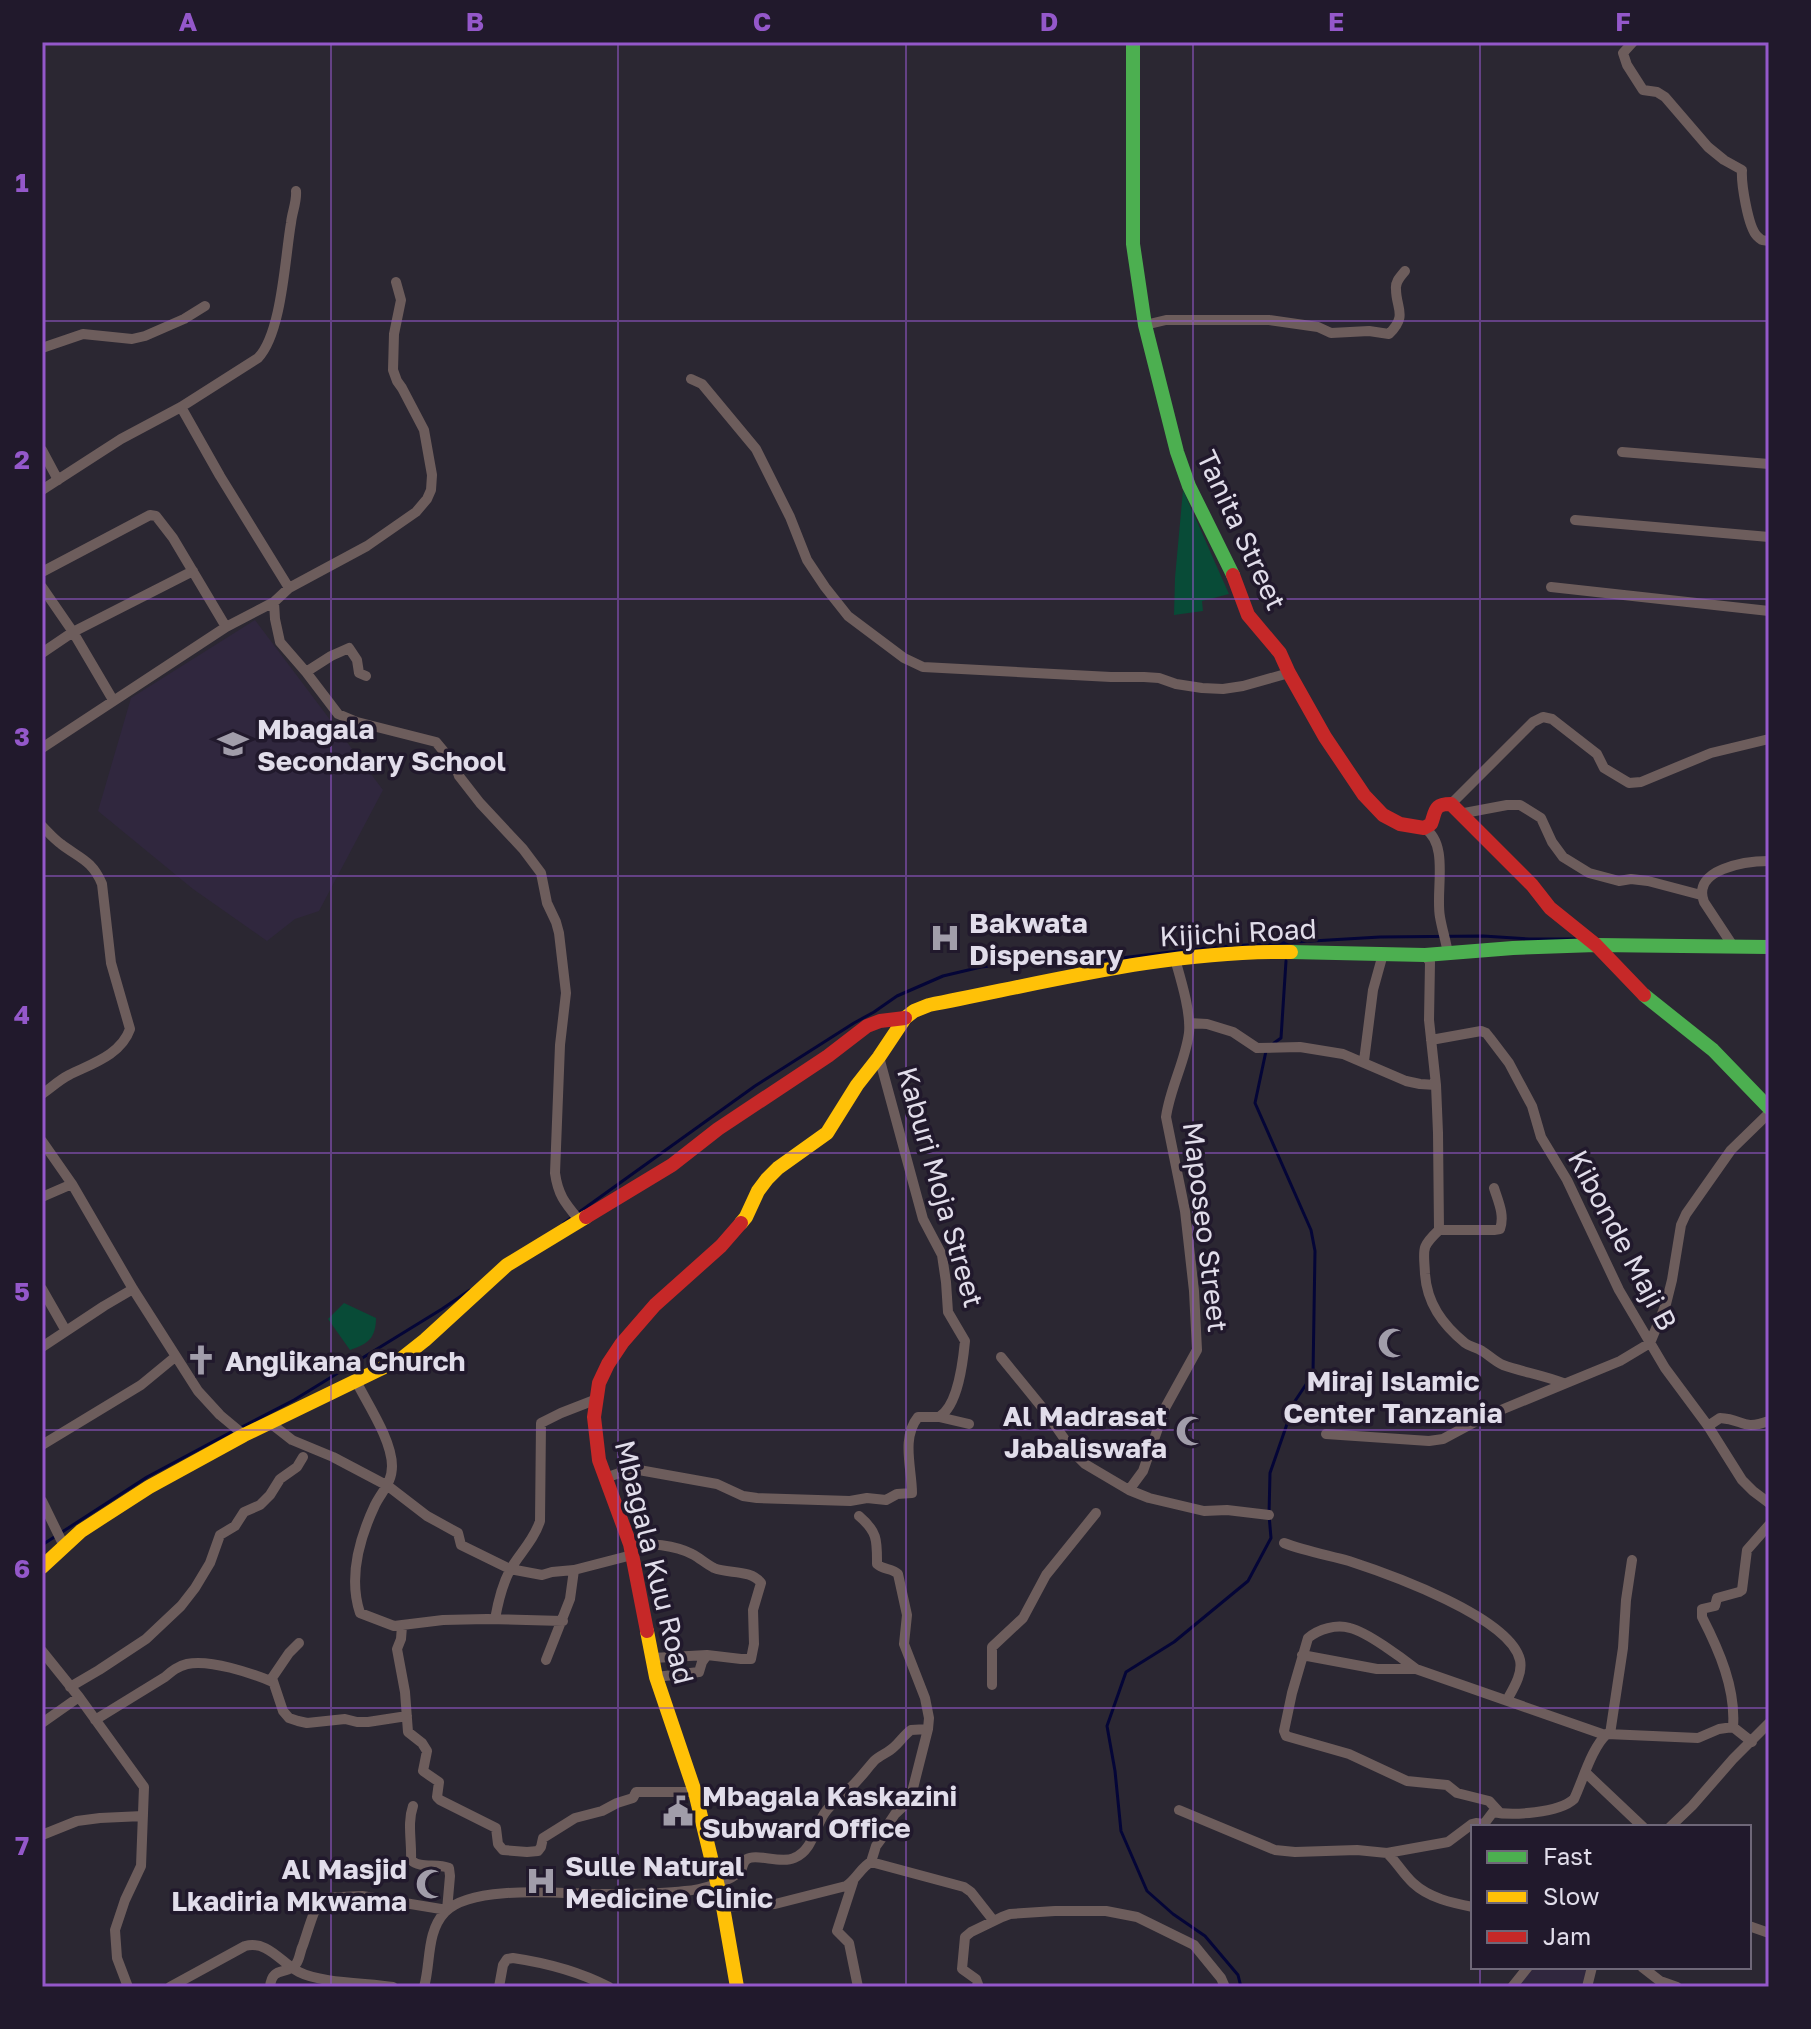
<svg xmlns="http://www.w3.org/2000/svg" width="1811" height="2029" font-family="'Golos Text',sans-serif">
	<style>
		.built { fill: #30273e }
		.green { fill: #084b37 }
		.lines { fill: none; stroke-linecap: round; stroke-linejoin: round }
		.stream { stroke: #040537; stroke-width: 3 }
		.street { stroke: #6d5d5c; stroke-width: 10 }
		.fast { stroke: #4caf50; stroke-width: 14 }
		.slow { stroke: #ffc107; stroke-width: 14 }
		.jam { stroke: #c62828; stroke-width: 14 }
		.grid { fill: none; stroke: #9458ca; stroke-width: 2; stroke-opacity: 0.55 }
		.labels { text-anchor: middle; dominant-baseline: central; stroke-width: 7; stroke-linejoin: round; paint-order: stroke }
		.street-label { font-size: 28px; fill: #e1ddea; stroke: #21192c }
		.poi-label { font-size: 28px; font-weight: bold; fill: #e1ddea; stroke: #21192c; text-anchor: start }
		.neatline { fill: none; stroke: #9458ca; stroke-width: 3 }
		.grid-label { font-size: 26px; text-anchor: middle; font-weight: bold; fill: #9458ca }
	</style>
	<rect width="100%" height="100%" fill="#2b2732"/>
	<!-- built -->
	<path class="built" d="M255,620L383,790L319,911L295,919L267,941L193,889L98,811L131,698Z
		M1533,1967H1590L1584,1987H1518Z"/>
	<!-- green -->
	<path class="green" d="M1183,490L1229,594L1202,601L1203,611L1174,615L1175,578Z
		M344,1303L376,1318C376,1338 368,1344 350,1350L328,1319Z"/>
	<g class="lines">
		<!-- stream -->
		<path class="stream" d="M1274,1043L1281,1038L1286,961
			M564,1223L755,1086L854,1023L874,1012L897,996L943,976L981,967L1030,962L1080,963L1212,947L1380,937L1483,936L1529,939H1575
			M240,1428L294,1400L442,1309L470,1290
			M42,1545L147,1477L233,1431
			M1241,1987L1238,1975L1205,1936L1173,1914L1147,1891L1121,1831L1115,1771L1107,1726L1126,1672L1174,1642L1248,1581L1271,1538L1269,1515L1270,1473L1295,1401L1313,1374L1315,1251L1311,1230L1255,1103L1266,1051"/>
		<!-- street -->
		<path class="street" d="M1633,42L1623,53L1627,65L1643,90L1657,92L1665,97L1708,147L1724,160L1742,170C1741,183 1748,227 1757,236C1762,241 1762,240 1769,241
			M1145,325L1166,320H1269L1318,327L1331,333L1369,331L1389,334C1408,315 1396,309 1396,289C1395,282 1400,277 1405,271
			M42,348L83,334L132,339L145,336L184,319L205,306
			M691,379L702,384L756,449L790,517L807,560L825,587L848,616L904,658L923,667L1111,677H1144L1159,678L1176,684L1202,688L1223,689L1243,686L1289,673
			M181,407L220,476L289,588
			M42,450L58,480
			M1622,452L1769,464
			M42,490L121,439L181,407L258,358C282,333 285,257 291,223C292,212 297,202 296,191
			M1575,520L1769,537
			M42,572L150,515L156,516L173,538L226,627
			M42,587L73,632L113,700
			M1551,587L1769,611
			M274,602L275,619L280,642L306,672L338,714L357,722L436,742L455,765L459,776L480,803L523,849L541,873L547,903L556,922L559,933L566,993L560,1045L555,1173C558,1195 565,1203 579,1220
			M42,653L73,632L193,571
			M306,672L331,656L349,648L357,660L359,673L366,676
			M42,748L226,627L274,602L289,588L367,546L416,512L427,499L431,490L432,475L424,430L402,388L397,381L393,370L394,334L401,300L396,282
			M1451,804L1533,722L1543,717L1552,719L1597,754L1604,768L1629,783L1641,782L1711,753L1769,739
			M1459,814L1507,805H1520L1541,818L1552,842L1563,857L1589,873L1619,881L1631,879L1648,881L1701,895
			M42,826C48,832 54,839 61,844C79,858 92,860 102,884L111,963L130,1029C121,1055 91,1064 69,1075C59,1080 51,1088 42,1094
			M1424,828C1450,844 1435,891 1440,917C1442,929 1446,941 1448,954
			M1733,946L1704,902C1691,869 1746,861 1769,861
			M1425,955L1430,962L1429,1020L1436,1085L1438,1133L1439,1230
			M1189,1023L1207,1024L1233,1032L1257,1048L1300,1047L1343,1054L1406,1081L1420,1084L1436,1085
			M1431,1040L1481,1031L1486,1033L1490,1038L1509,1063L1518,1080L1532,1106L1541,1137L1567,1180L1619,1290L1665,1368L1708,1426L1742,1480L1753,1491L1769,1503
			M879,1057L923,1219L942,1255L946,1282L948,1312L965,1341C963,1362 958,1406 939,1417
			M1364,1061L1373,990L1383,954
			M42,1141L72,1184L133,1289L198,1391L220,1415L244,1435
			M42,1197L72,1184
			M1439,1230C1420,1248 1424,1249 1425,1274C1427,1303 1442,1324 1465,1343C1470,1347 1476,1347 1482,1351C1489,1355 1494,1361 1503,1365C1522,1372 1543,1375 1563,1383
			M1439,1230H1494L1500,1229C1505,1215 1498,1201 1494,1188
			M42,1289L66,1331
			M42,1347L104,1306L133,1289
			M1001,1357L1045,1411L1075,1454L1085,1464L1129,1490L1149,1498L1204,1511L1227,1510L1269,1515
			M356,1381C368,1405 392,1440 392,1466C392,1483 382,1491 375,1505C359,1539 348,1577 360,1613L394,1626L443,1620L487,1619L563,1621
			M269,1422L292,1440L333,1457L388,1486L427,1516L458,1533L461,1545L510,1569L542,1575L552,1572L574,1570L632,1555
			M1708,1426L1720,1418C1744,1419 1741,1431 1769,1421
			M1326,1434L1429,1441L1443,1439L1484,1417L1620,1361L1650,1343L1666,1304L1672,1280L1681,1225L1686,1214L1731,1150L1769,1113
			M42,1445L141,1385L175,1357
			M605,1478L628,1470H639L717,1484L743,1496L757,1498L850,1501L867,1498L886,1500L897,1494L912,1493C912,1469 901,1438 918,1417H939L969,1424
			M1129,1490L1143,1471L1165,1408L1197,1350L1194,1291L1185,1211L1166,1117C1170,1088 1185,1062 1189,1033C1191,1012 1181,980 1175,959
			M42,1501L65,1548
			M859,1516C878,1532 877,1541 877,1564C883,1570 892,1568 898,1574L907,1615L904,1644L925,1698L929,1718L928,1729L910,1800L895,1814L889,1823L884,1835L876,1846L871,1862
			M1284,1543C1305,1551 1327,1555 1349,1561C1389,1574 1510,1617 1520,1660C1523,1674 1513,1689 1507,1700
			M630,1544C649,1543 675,1545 692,1554C700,1558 706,1564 714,1568C728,1574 751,1569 761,1583L753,1610L754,1644L751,1659H741L707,1655L702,1662L699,1672L656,1677
			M495,1619C498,1602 502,1585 510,1570C520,1553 534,1540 540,1521L541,1423L561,1413L597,1399
			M402,1626L401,1639L397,1649L405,1692L408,1732L422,1743L427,1751L423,1771L439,1782L437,1797L440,1800L496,1828L498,1844L503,1850L527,1852L538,1851L541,1847L543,1838L575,1818L602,1811L617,1803L633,1798L636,1792H695
			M299,1643L289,1653L272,1678L283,1711L289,1718L298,1721L307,1723L345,1719L357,1722H368L407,1716
			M42,1651L79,1697L144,1787L141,1866L125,1900L115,1930L117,1958L128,1987
			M1302,1655L1377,1669H1416
			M653,1658L707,1655
			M546,1660L570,1599L574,1570
			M992,1685V1647L1023,1618L1046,1575L1096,1513
			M70,1687L99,1670L146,1639L181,1606L195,1588L210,1563L220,1535L235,1526L244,1512L260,1505L270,1495L280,1479L297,1467L303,1457
			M95,1720L165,1677C172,1671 178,1666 187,1664C210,1659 251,1673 273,1682
			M42,1723L79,1697
			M1733,1727C1736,1689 1719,1650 1702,1617V1609L1715,1606L1717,1598L1739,1592L1742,1590L1747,1550L1769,1525
			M1610,1734L1623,1648L1626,1600L1632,1560
			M1586,1773L1643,1827
			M1179,1810L1275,1850L1295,1852L1357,1850L1387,1853C1396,1861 1403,1874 1413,1883C1429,1898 1452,1903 1473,1907
			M1500,1813L1489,1801L1457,1793L1447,1785L1407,1781L1349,1754L1286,1736L1284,1731L1292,1693L1308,1638C1319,1629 1336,1624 1350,1628C1367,1632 1402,1658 1416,1669L1605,1735
			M1670,1827L1692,1806L1733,1759L1769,1723
			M42,1835L77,1821L100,1818L143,1816
			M1387,1853L1448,1842L1472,1824L1476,1823L1484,1824L1493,1812C1512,1816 1559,1813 1574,1799C1583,1780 1592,1747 1607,1734L1698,1738L1719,1729L1733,1727L1752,1742
			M853,1882L837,1931L849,1943L858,1987
			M723,1907L775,1904L846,1886C856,1880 861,1867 871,1862L964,1887L971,1892L993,1920
			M1749,1926L1769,1933
			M1642,1967L1660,1981L1677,1987
			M170,1987L245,1946C268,1940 281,1963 299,1972C320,1983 368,1983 393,1987
			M270,1987C272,1965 287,1976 296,1964C300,1959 300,1951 303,1945C307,1934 315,1905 321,1898L362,1896L447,1910L450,1876L449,1868C436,1863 420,1869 411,1860C412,1842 407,1823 413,1806
			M424,1987C431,1963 426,1932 445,1912C471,1885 557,1893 593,1894C623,1894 655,1895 685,1891C699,1890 731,1882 741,1870C744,1865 742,1863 747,1859C756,1853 781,1864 794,1858C812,1851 815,1828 824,1814C831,1803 841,1797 850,1788C859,1780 866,1770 874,1761C880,1755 888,1753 894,1747C900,1742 904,1735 911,1730L928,1729
			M499,1987L503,1965L507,1959L513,1958C547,1963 578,1971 609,1987
			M979,1987L976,1979L962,1969L965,1937L971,1932L1002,1917L1010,1914L1055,1911H1106L1137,1917L1194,1945L1221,1978L1225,1987
			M1512,1987L1528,1967
			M1587,1987L1592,1967"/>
		<!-- fast -->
		<path class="fast" d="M1133,42V244L1145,325L1177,452L1189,486L1233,575
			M1291,952L1425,955L1513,948L1596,945L1769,947
			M1644,995L1713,1050L1769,1108"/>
		<!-- slow -->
		<path class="slow" d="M741,1223L746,1217L758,1191L767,1179L778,1168L827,1133L857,1085L879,1057L905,1018L914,1011L929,1005C1048,982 1169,950 1291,952
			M42,1567L81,1531L149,1487L244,1435L401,1359L425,1340L507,1265L586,1217
			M647,1631L656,1677L695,1792L723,1907L737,1987"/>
		<!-- jam -->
		<path class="jam" d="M1233,575L1248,615L1280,653L1289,673L1325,737L1364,795L1383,815L1400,824L1424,828L1431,824C1436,810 1434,804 1451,804L1532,885L1550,908L1596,945L1644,995
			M586,1217L672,1165L718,1129L828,1056L867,1026L880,1021L905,1018
			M647,1631L630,1544L599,1460L594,1417L599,1383L608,1364L622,1343L655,1305L721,1246L741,1223"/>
	</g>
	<!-- grid -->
	<path class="grid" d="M331,42V1987M618,42V1987M906,42V1987M1193,42V1987M1480,42V1827M42,321H1769M42,599H1769M42,876H1769M42,1153H1769M42,1430H1769M42,1708H1769M1480,1967V1987"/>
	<!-- icons -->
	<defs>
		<g id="school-bare" transform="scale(2.4)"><path d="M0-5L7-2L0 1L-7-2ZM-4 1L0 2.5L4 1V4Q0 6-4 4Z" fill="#a19daa" stroke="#21192c" stroke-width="2.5" paint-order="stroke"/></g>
		<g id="hospital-bare" transform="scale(2.4)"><path d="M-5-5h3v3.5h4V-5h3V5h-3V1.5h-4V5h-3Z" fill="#a19daa" stroke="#21192c" stroke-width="2.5" paint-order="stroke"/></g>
		<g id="mosque-bare" transform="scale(2.4)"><path d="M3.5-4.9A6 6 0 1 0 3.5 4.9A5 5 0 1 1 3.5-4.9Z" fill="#a19daa" stroke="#21192c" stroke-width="2.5" paint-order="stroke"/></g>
		<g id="church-bare" transform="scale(2.4)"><path d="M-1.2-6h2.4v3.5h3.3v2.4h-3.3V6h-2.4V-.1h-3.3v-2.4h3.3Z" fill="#a19daa" stroke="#21192c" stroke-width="2.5" paint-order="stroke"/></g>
		<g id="civic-bare" transform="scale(2.4)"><path d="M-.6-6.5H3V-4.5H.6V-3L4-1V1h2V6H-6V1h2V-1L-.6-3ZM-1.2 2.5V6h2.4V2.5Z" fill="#a19daa" stroke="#21192c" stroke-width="2.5" paint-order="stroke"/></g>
	</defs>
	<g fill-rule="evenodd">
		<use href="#school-bare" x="233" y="744"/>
		<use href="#hospital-bare" x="945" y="938"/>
		<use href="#mosque-bare" x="1393" y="1343"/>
		<use href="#church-bare" x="201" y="1360"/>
		<use href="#mosque-bare" x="1191" y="1431"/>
		<use href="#civic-bare" x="678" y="1811"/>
		<use href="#hospital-bare" x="541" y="1881"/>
		<use href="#mosque-bare" x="431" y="1884"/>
	</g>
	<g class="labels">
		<!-- street labels -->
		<g class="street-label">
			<text transform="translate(1242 530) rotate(65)">Tanita Street</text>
			<text transform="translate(1238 932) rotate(-3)">Kijichi Road</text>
			<text transform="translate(941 1187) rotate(74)">Kaburi Moja Street</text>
			<text transform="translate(1206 1227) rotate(83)">Maposeo Street</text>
			<text transform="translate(1623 1240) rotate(62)">Kibonde Maji B</text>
			<text transform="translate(655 1562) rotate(76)">Mbagala Kuu Road</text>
		</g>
		<!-- poi labels -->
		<g class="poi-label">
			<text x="257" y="728">Mbagala<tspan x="257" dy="32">Secondary School</tspan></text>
			<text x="969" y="922">Bakwata<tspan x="969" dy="32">Dispensary</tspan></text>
			<text x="225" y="1360">Anglikana Church</text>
			<text x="1393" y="1380" text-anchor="middle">Miraj Islamic<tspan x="1393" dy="32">Center Tanzania</tspan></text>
			<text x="1167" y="1415" text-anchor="end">Al Madrasat<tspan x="1167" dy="32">Jabaliswafa</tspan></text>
			<text x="702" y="1795">Mbagala Kaskazini<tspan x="702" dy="32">Subward Office</tspan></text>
			<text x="565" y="1865">Sulle Natural<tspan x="565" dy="32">Medicine Clinic</tspan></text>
			<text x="407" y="1868" text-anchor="end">Al Masjid<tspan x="407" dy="32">Lkadiria Mkwama</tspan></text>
		</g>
	</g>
	<!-- border -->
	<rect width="1811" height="2029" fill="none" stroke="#21192c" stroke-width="88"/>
	<!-- legend -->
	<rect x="1471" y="1825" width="280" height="144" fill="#21192c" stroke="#6e6778" stroke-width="2"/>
	<rect x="1487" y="1851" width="40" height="12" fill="#4caf50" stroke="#6e6778" stroke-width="2"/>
	<text x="1543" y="1865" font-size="24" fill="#e1ddea">Fast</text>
	<rect x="1487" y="1891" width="40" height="12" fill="#ffc107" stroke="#6e6778" stroke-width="2"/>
	<text x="1543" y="1905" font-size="24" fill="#e1ddea">Slow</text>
	<rect x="1487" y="1931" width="40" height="12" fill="#c62828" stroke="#6e6778" stroke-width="2"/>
	<text x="1543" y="1945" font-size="24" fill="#e1ddea">Jam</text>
	<rect x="44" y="44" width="1723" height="1941" class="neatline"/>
	<g class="grid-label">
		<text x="188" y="31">A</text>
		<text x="475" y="31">B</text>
		<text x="762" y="31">C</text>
		<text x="1049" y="31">D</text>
		<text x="1336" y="31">E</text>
		<text x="1623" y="31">F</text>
		<text x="22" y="192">1</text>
		<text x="22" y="469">2</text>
		<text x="22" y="746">3</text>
		<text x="22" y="1024">4</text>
		<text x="22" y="1301">5</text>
		<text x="22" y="1578">6</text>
		<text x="22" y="1855">7</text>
	</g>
</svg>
